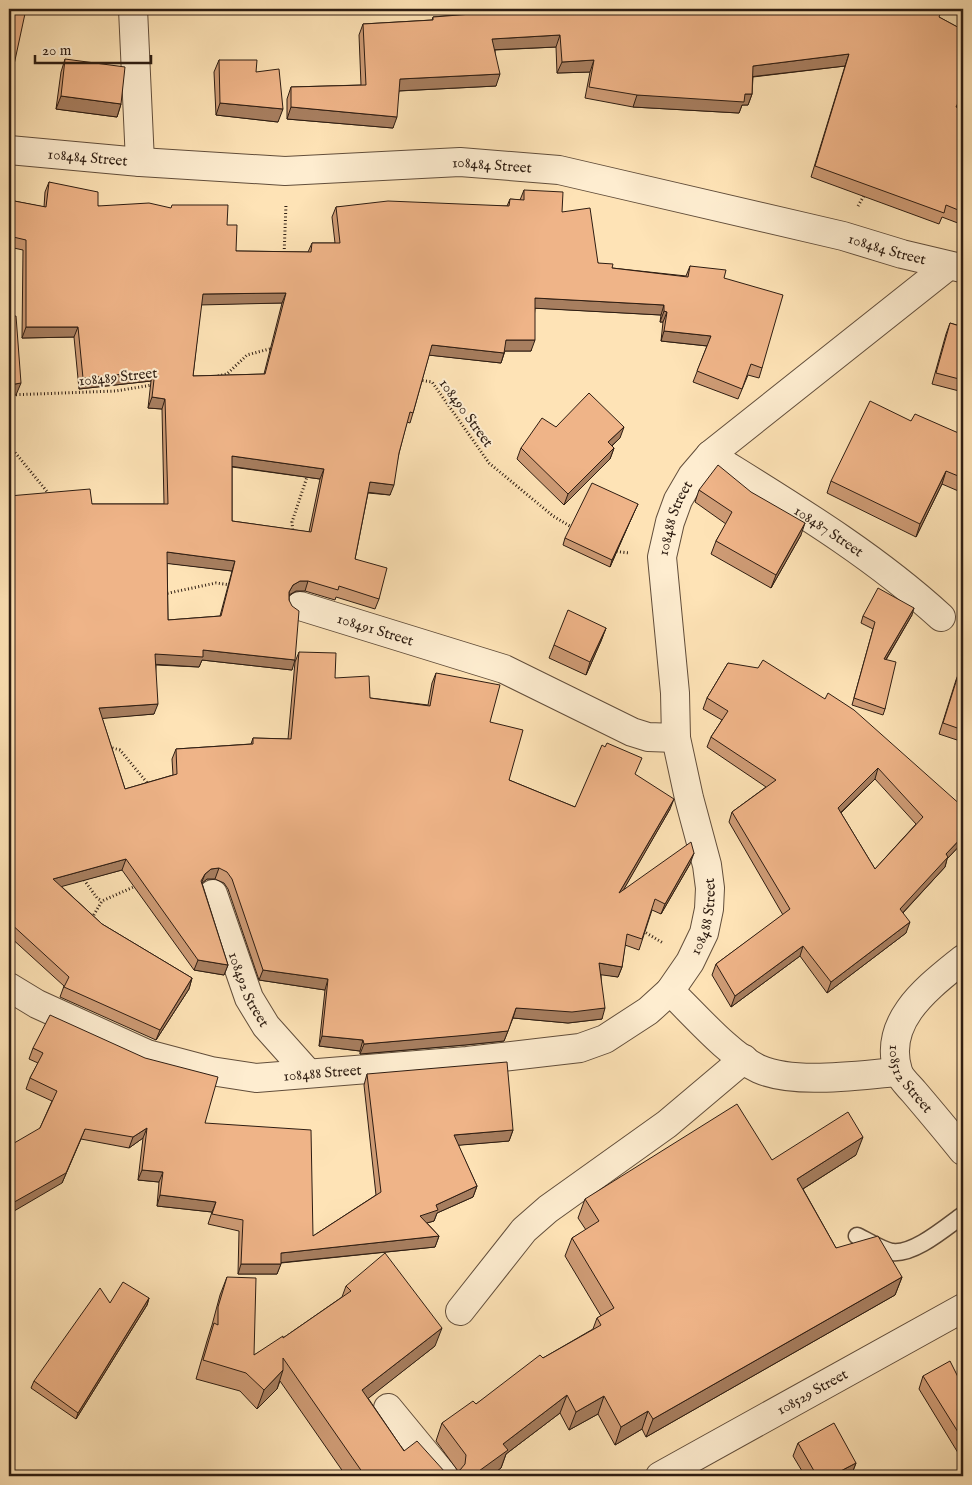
<svg xmlns="http://www.w3.org/2000/svg" width="972" height="1485" font-family="'IM FELL English',serif">
	<style>
		.lines { fill: none; stroke-linecap: round; stroke-linejoin: round }
		.service-casing { stroke: #624e3b; stroke-width: 19 }
		.minor-casing { stroke: #624e3b; stroke-width: 30 }
		.path { stroke: #2e1d12; stroke-width: 3; stroke-dasharray: 1 2.5; stroke-linecap: butt }
		.service { stroke: #feedd0; stroke-width: 16 }
		.minor { stroke: #feedd0; stroke-width: 28 }
		.wall { fill: #ce9b75; stroke: #2e1d12; fill-rule: evenodd }
		.shaded-wall { fill: #a77e5f; stroke: #2e1d12 }
		.building { fill: #efb488; stroke: #2e1d12; fill-rule: evenodd }
		.labels { text-anchor: middle; dominant-baseline: central; stroke-width: 4; stroke-linejoin: round; paint-order: stroke }
		.street-label { font-size: 15px; fill: #2e1d12; stroke: #feedd0 }
	</style>
	<rect width="100%" height="100%" fill="#fee3b6"/>
	<filter id="stains"><feTurbulence type="fractalNoise" baseFrequency=".004" numOctaves="4"/><feColorMatrix values="0 0 0 0 .2 0 0 0 0 .09 0 0 0 0 .02 0 0 0 .5 -.17"/></filter>
	<radialGradient id="worn" r=".72"><stop offset=".6" stop-color="#630" stop-opacity="0"/><stop offset="1" stop-color="#630" stop-opacity=".3"/></radialGradient>
	<g class="lines">
		<!-- service casing -->
		<g class="service-casing">
			<path id="service" d="M857,1236C868,1241 881,1250 892,1252C914,1255 946,1227 963,1215"/>
		</g>
		<!-- minor casing -->
		<g class="minor-casing">
			<g id="minor">
				<path d="M133,9L140,162"/>
				<path id="s1" d="M9,150L140,162L285,171L460,162L559,170L843,236L902,254L961,268"/>
				<path id="s2" d="M710,455C790,505 871,553 941,617"/>
				<path id="s3" d="M300,606L504,669L632,732L648,737L676,738"/>
				<path id="s4" d="M213,894L249,998L266,1026L308,1073"/>
				<path id="s5" d="M963,959C930,986 882,1020 898,1071C900,1078 909,1086 914,1092C931,1112 947,1131 963,1151"/>
				<path id="s6" d="M9,987L37,1004L147,1054L211,1071L256,1078L467,1061L580,1048L605,1039L648,1011L670,991L690,962L704,933L709,909L710,888L707,865L689,798L676,738L675,693L662,557L670,522L678,500L692,476L710,455L948,266"/>
				<path d="M670,991C694,1014 730,1056 759,1069C795,1085 858,1075 898,1072"/>
				<path d="M460,1311L524,1230L548,1209L667,1124L744,1059"/>
				<path d="M388,1408L444,1476"/>
				<path id="s7" d="M660,1476L963,1308"/>
			</g>
		</g>
		<!-- path -->
		<path class="path" d="M858,206L865,194
			M284,256L286,204
			M218,376L227,374L247,355L273,348
			M419,380L432,382L489,463L553,516L573,528
			M9,395L116,391L152,385
			M11,436L13,450L49,494
			M293,533L292,522L308,474
			M613,551L629,553
			M164,594L216,583L231,585
			M109,747L120,750L149,785
			M82,877L97,898L102,901
			M92,918L102,901L138,885
			M643,931L663,943"/>
		<!-- service -->
		<use href="#service" class="service"/>
		<!-- minor -->
		<use href="#minor" class="minor"/>
	</g>
	<!-- wall -->
	<path class="wall" d="M463,9H929L939,17L963,30V97L957,107L963,110V225L942,217L939,224L811,177L845,66L753,77L752,94L748,105H742L739,113L633,107L585,98L590,72L557,73L556,47L495,50L496,86L399,91L393,128L287,119V99L291,87L361,85L359,35L363,24L432,20L433,17L465,14Z
		M65,59L121,104L117,117L56,109L61,72Z
		M219,60L256,72L278,122L216,115L214,72Z
		M49,182L98,206L227,225L236,251L308,252L312,243H335L332,217L336,207L507,206L510,199L520,200L524,190L562,212L598,263L612,268L686,276L690,266L724,278L762,368L759,378L748,375L738,399L693,382L707,346L661,341L663,322H660L661,315L535,308L531,351H505L501,363L429,355L413,413L410,423L407,422L399,453L390,495L368,493L355,559L379,599L375,609L336,597L335,600L305,591H296L289,596L292,670L202,660L199,667L156,665L154,714L102,718L125,789L173,775L172,759L176,749L251,744L253,738L288,739L295,662L299,652L335,678L370,698L428,705L432,683L436,673L490,722L509,780L575,807L635,775L670,809L623,890L690,864L661,914L652,910L639,950L625,945L622,967L618,977L601,974L602,1019L568,1023L513,1018L504,1041L465,1045L360,1054V1051L319,1046L325,990L259,980L228,889L224,883L215,879H207L202,883L228,965L224,975L194,970L122,870L61,886L102,924L192,978L189,989L156,1040L60,997L64,986L9,936V496L92,504H164L162,409L148,408L151,381L79,389L74,337L22,338L23,250L9,247V200L44,207L45,192ZM282,303L264,374L193,376L201,304ZM232,467L320,479L309,532L232,521ZM167,563L232,571L220,616L168,620Z
		M950,323L963,327V392L932,384L946,334Z
		M911,421L963,435V493L942,484L916,537L827,493L831,481Z
		M556,427L620,438L612,446L614,448L610,459L564,505L517,459L521,448Z
		M699,490L801,535L771,588L711,554L716,541L726,524L695,502Z
		M635,510L610,567L563,545L565,538Z
		M912,615L886,660L885,709L883,715L852,705L873,629L861,623L863,616Z
		M606,628L601,641L586,675L549,658L554,645Z
		M963,662V742L939,734L956,680Z
		M728,663L963,807V842L947,859L945,867L903,913L906,933L827,993L800,956L731,1007L712,975L716,964L783,915L729,822L732,812L766,787L707,747L711,737L722,720L703,709L707,698ZM875,779L916,824L875,869L841,813Z
		M963,1020V1039L958,1034Z
		M33,1048L205,1123L313,1236L376,1195L364,1085L367,1074L513,1130L509,1141L458,1145L477,1186L473,1197L437,1213L434,1221L427,1223L439,1236L435,1247L281,1263L277,1274H238L239,1231L208,1224L212,1212L157,1206L159,1182L138,1180L143,1138L129,1148L81,1139L62,1183L40,1128L52,1101L26,1089L30,1078L38,1063L29,1059Z
		M856,1155L803,1189L836,1248L902,1277L895,1295L646,1437L642,1429L615,1445L598,1414L569,1430L560,1413L506,1454L501,1468L490,1476H346L280,1381L277,1389L257,1409L240,1391L196,1379L207,1341L211,1328L212,1325L220,1295L227,1277L254,1355L283,1338L342,1297L346,1286L435,1346L368,1398L404,1451L445,1472L453,1473L458,1471L436,1441L442,1423L476,1404L543,1358L593,1329L597,1318L601,1316L565,1256L572,1238L586,1230L578,1218L585,1199L772,1160Z
		M149,1298L147,1305L76,1419L31,1388L34,1381Z
		M923,1376L963,1387V1461L919,1389Z
		M798,1443L856,1463L851,1476H805L793,1456Z"/>
	<!-- shaded-wall -->
	<path class="shaded-wall" d="M150,9H191L149,13Z
		M560,35L556,47L488,50L492,39Z
		M849,54L845,66L749,77L753,66Z
		M594,60L590,72L557,73L562,62Z
		M500,74L496,86L396,91L400,79Z
		M963,93V97L952,118L956,107Z
		M752,94L748,105H742L739,113L633,107L637,95Z
		M61,96L121,104L117,117L56,109Z
		M220,103L283,109L278,122L216,115Z
		M291,107L397,117L393,128L287,119Z
		M286,293L282,303L199,305L203,294Z
		M535,298L664,305L661,315L531,308Z
		M664,311L667,312L663,322H660Z
		M26,327H78L74,337L22,338Z
		M664,331L711,336L708,346L661,341Z
		M506,340H535L531,351H502Z
		M432,345L504,353L501,363L428,355Z
		M155,371L151,381L79,389L83,378Z
		M21,383L16,395L9,396V385Z
		M152,397L165,399L162,409L148,408Z
		M624,427L620,438L604,453L608,442Z
		M12,437L9,445V438Z
		M614,448L610,459L564,505L568,494Z
		M232,456L324,469L320,479L229,466Z
		M946,471L942,484L916,537L920,524Z
		M370,482L394,485L390,495L366,492Z
		M638,504L635,510L610,567L612,560Z
		M805,523L801,535L771,588L776,575Z
		M167,552L235,561L232,571L163,563Z
		M300,581H308L305,591H296L289,595V592L293,585Z
		M914,608L912,615L882,666L884,659Z
		M606,628L601,641L586,675L590,662Z
		M203,650L295,660L292,670L202,660L199,667L151,664L155,654Z
		M158,704L154,714L96,719L99,708Z
		M878,768L875,779L834,819L838,808Z
		M674,799L670,809L616,903L619,893Z
		M963,836V842L947,859L945,867L896,920L900,909L946,854Z
		M694,853L690,864L661,914L665,904Z
		M126,859L122,870L49,890L53,879Z
		M219,868L215,879H207L201,884L198,892L205,874L211,869Z
		M910,922L906,933L827,993L831,982Z
		M803,946L800,956L731,1007L735,996Z
		M198,960L228,965L224,975L194,970Z
		M599,963L622,967L618,977L595,974Z
		M263,970L328,979L325,990L259,980Z
		M192,978L189,989L156,1040L160,1030Z
		M516,1008H605L602,1019L568,1023L513,1018Z
		M508,1031L504,1041L465,1045L360,1054L364,1044Z
		M322,1036L363,1040L360,1051L319,1046Z
		M147,1128L143,1138L129,1148L133,1137Z
		M85,1129L62,1183L9,1214V1205Z
		M513,1130L509,1141L450,1146L454,1135Z
		M863,1137L856,1155L790,1197L797,1179Z
		M142,1170L163,1172L159,1182L138,1180Z
		M477,1186L473,1197L437,1213L434,1221L416,1226L420,1216L436,1205Z
		M160,1195L216,1202L212,1212L157,1206Z
		M439,1236L435,1247L277,1263L281,1253Z
		M241,1264H281L277,1274H238Z
		M902,1277L895,1295L646,1437L653,1419Z
		M149,1298L147,1305L76,1419L78,1413Z
		M442,1328L435,1346L356,1408L362,1390Z
		M283,1370L277,1389L257,1409L264,1390Z
		M567,1395L560,1413L506,1454L501,1468L490,1476H472L503,1444Z
		M604,1396L598,1414L569,1430L576,1412Z
		M648,1411L642,1429L615,1445L621,1427Z
		M856,1463L851,1476H831Z"/>
	<!-- building -->
	<path class="building" d="M9,9H26L9,88Z
		M470,9H929L941,12L939,17L963,30V93L956,107L963,110V212L946,205L944,213L815,166L849,54L753,66L752,94H745L744,102L637,95L589,87L594,60L562,62L560,35L492,39L500,74L400,79L397,117L291,107V87L366,85L363,24L433,20V17L472,14Z
		M65,59L125,67L121,104L61,96Z
		M219,60H257L256,72L279,69L283,109L220,103Z
		M49,182L98,192V206L149,203L171,208L172,205H228L227,225H237L236,251L311,252L312,243H340L336,207L388,201L509,206L510,199L524,200V190L563,192L562,212L590,208L598,263L613,264L612,268L688,277L690,266L726,270L724,278L783,295L762,368L751,364L742,389L697,371L711,336L664,331L667,312L664,311V305L535,298V340H506L504,353L432,345L413,413L410,412L399,453L394,485L370,482L355,559L387,568L379,599L339,586L338,590L308,581H300L293,585L289,592V600L292,606L299,611L295,660L203,650V657L155,654L158,704L99,708L125,789L177,774L176,749L253,744V738L291,739L299,652L336,653L335,678L369,676L370,698L430,706L436,673L500,685L490,722L523,730L509,780L575,807L602,745L605,747L607,743L642,758L635,774L674,799L619,893L691,842L694,853L665,904L655,899L642,939L627,934L622,967L599,963L605,1008L572,1012L516,1008L508,1031L469,1035L364,1044L363,1040L322,1036L328,979L263,970L232,879L227,872L219,868L211,869L205,874L201,881L228,965L198,960L126,859L53,879L102,924L192,978L160,1030L64,987L69,977L9,922V496L90,489L92,504H168L165,399L152,397L155,371L83,378L78,327H26V240L9,236V200L46,207ZM286,293L265,374L193,376L203,294ZM232,456L324,469L311,532L232,521ZM167,552L235,561L221,616L168,620Z
		M9,316H16L21,383L9,385Z
		M950,323L963,327V380L936,373Z
		M589,393L624,427L608,442L614,448L568,494L521,448L542,418L556,427Z
		M9,399L13,400L12,437L9,438Z
		M870,401L911,421L915,414L963,435V478L946,471L920,524L831,481Z
		M718,465L751,492L805,523L776,575L716,541L732,512L699,490Z
		M592,483L638,504L612,560L565,538Z
		M878,588L914,608L884,659L896,662L885,709L854,698L875,622L863,616Z
		M568,610L606,628L590,662L554,645Z
		M763,660L825,699L828,693L854,710L963,807V836L946,854L948,857L900,909L910,922L831,982L803,946L735,996L716,964L790,909L732,812L776,780L711,737L728,711L707,698L728,663L758,668ZM878,768L923,817L875,869L838,808Z
		M963,662V730L943,723L960,669Z
		M50,1015L145,1058L218,1077L205,1123L311,1130L313,1236L381,1192L367,1074L507,1062L513,1130L454,1135L477,1186L436,1205L438,1210L420,1216L439,1236L281,1253V1264H241L243,1220L212,1214L216,1202L160,1195L163,1172L142,1170L147,1128L133,1137L85,1129L66,1173L9,1205V1146L40,1128L57,1091L30,1078L43,1053L33,1048Z
		M737,1104L772,1160L848,1112L863,1137L797,1179L836,1248L878,1236L902,1277L653,1419L648,1411L621,1427L604,1396L576,1412L567,1395L503,1444L508,1450L472,1476H365L283,1358V1370L264,1390L246,1373L203,1360L214,1323L218,1325V1307L227,1277L256,1278L254,1355L283,1336V1338L351,1291L346,1286L385,1253L442,1328L362,1390L404,1451L417,1441L445,1472L453,1473L460,1470L465,1464L466,1455L442,1423L473,1401L476,1404L540,1355L543,1358L601,1325L597,1318L614,1308L572,1238L599,1221L585,1199Z
		M123,1282L149,1298L78,1413L34,1381L100,1288L110,1303Z
		M950,1361L963,1387V1440L923,1376Z
		M834,1423L856,1463L831,1476H817L798,1443Z"/>
	<g class="labels">
		<!-- street labels -->
		<g class="street-label">
			<text stroke="none"><textPath href="#s1" startOffset="79">108484 Street</textPath></text>
			<text stroke="none"><textPath href="#s1" startOffset="484">108484 Street</textPath></text>
			<text stroke="none"><textPath href="#s1" startOffset="889">108484 Street</textPath></text>
			<text transform="translate(118 377) rotate(-6)">108489 Street</text>
			<text transform="translate(466 413) rotate(54)">108490 Street</text>
			<text stroke="none"><textPath href="#s6" startOffset="1188">108488 Street</textPath></text>
			<text stroke="none"><textPath href="#s2" startOffset="141">108487 Street</textPath></text>
			<text stroke="none"><textPath href="#s3" startOffset="79">108491 Street</textPath></text>
			<text stroke="none"><textPath href="#s6" startOffset="782">108488 Street</textPath></text>
			<text stroke="none"><textPath href="#s4" startOffset="102">108492 Street</textPath></text>
			<text stroke="none"><textPath href="#s6" startOffset="332">108488 Street</textPath></text>
			<text stroke="none"><textPath href="#s5" startOffset="151">108512 Street</textPath></text>
			<text stroke="none"><textPath href="#s7" startOffset="174">108529 Street</textPath></text>
		</g>
	</g>
	<!-- margin -->
	<rect width="972" height="1485" fill="none" stroke="#fee3b6" stroke-width="30"/>
	<rect x="10" y="10" width="952" height="1465" fill="none" stroke="#2e1d12" stroke-width="2.5"/>
	<rect x="15" y="15" width="942" height="1455" fill="none" stroke="#2e1d12"/>
	<!-- scale -->
	<path d="M35 55v8h116v-8" fill="none" stroke="#2e1d12" stroke-width="2.5"/>
	<text x="42" y="55" font-size="15" fill="#2e1d12" stroke="#feedd0" stroke-width="4" paint-order="stroke">20 m</text>
	<rect width="100%" height="100%" filter="url(#stains)"/>
	<rect width="100%" height="100%" fill="url(#worn)"/>
</svg>
